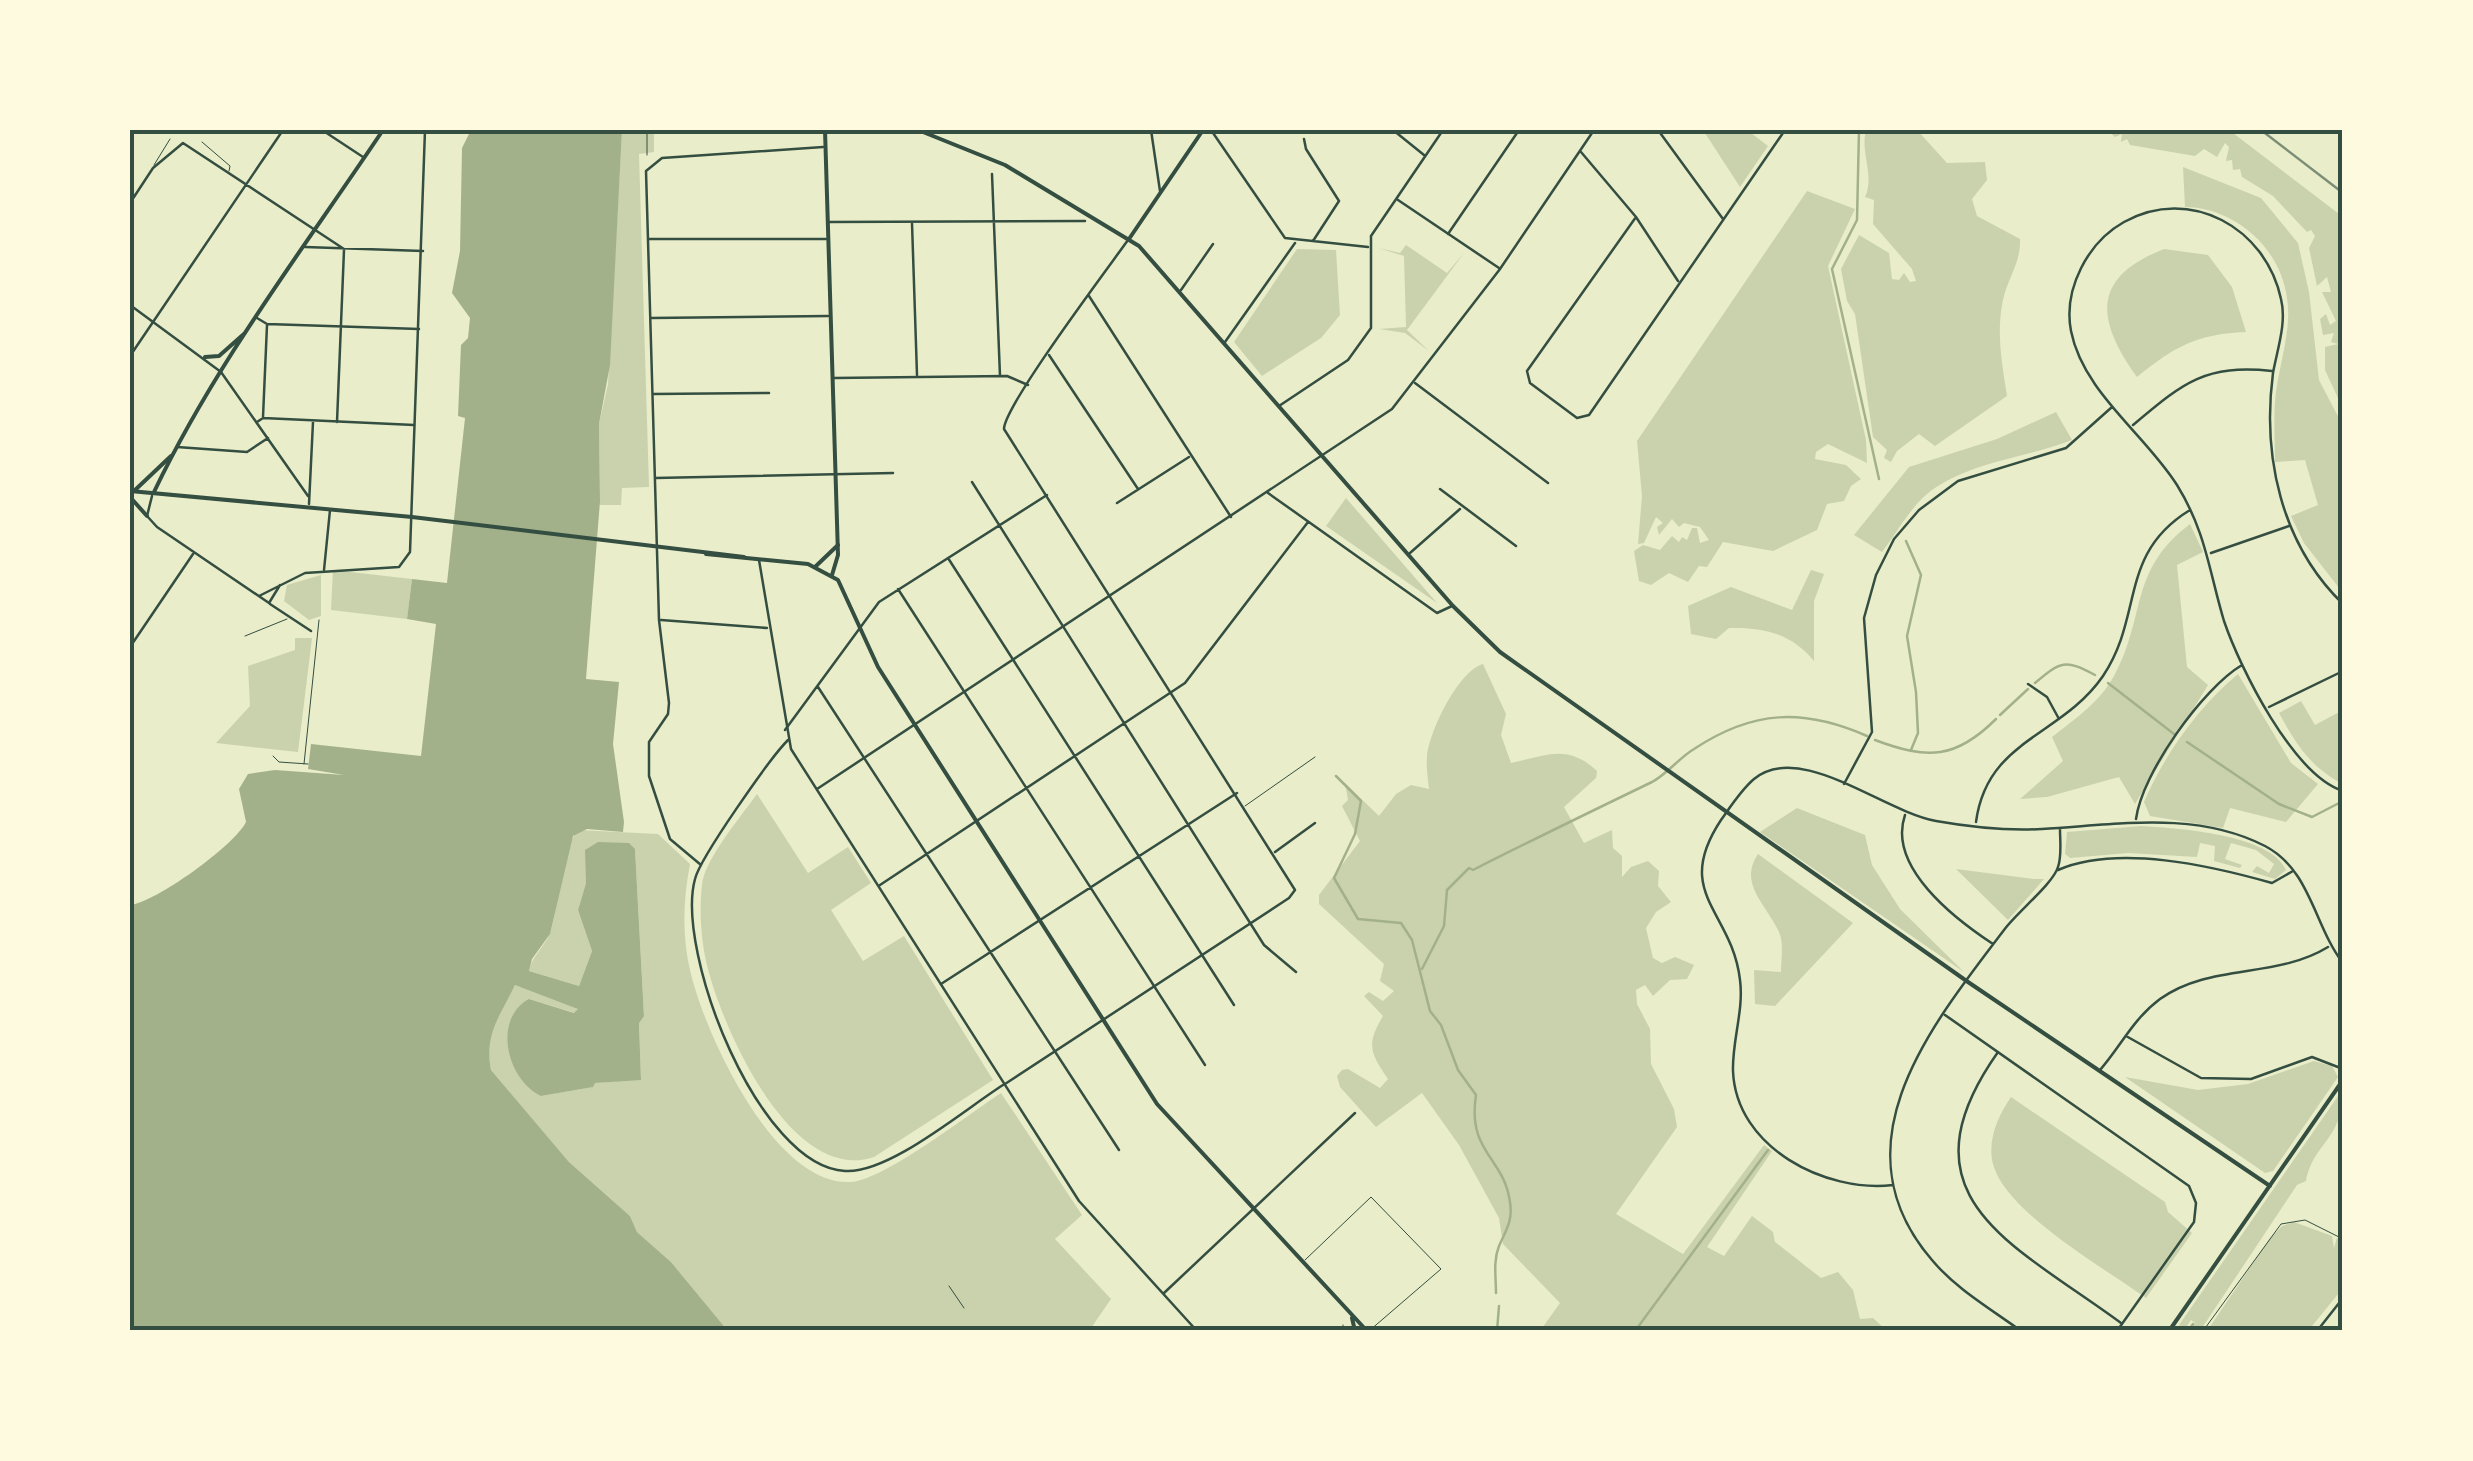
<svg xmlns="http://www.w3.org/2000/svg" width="2473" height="1461" font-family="'Noto Sans',sans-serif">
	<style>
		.green { fill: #cad2ad }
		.water { fill: #a3b18a }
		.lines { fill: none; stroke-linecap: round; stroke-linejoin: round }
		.stream { stroke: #a3b18a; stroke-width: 2.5 }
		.service { stroke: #344e41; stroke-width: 1 }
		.minor { stroke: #344e41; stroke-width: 2.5 }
		.tertiary { stroke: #344e41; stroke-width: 2.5 }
		.secondary { stroke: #344e41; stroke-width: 4 }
		.primary { stroke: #344e41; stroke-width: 4 }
		.rail { stroke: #7c8e77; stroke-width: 2.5 }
		.neatline { fill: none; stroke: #344e41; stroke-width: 4 }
	</style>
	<rect width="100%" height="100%" fill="#e9edc9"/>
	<!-- green -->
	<path class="green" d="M622,130H654V152L639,154L649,487L622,488L621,505H597L600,501L599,424L608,384Z
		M1703,130H1747L1768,146L1740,187Z
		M1866,130H1917L1947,163L1985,162L1987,180L1972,199L1977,216L2020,239C2021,263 2008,277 2003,300C1996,332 2002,364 2007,396L1935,446L1919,434L1897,451L1891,462L1884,458L1887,450L1873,437L1855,314L1847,301L1841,269L1859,235L1889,253L1892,279L1899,280L1904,273L1910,282L1916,281L1912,269L1873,224L1874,200L1865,197C1875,175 1860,154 1866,130Z
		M2107,130H2229L2343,217V409L2325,370V347L2338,344L2331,342L2334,333L2323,335L2320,319L2326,314L2330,325L2336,321L2322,292H2331L2327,277L2317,286L2309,248L2315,236L2311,230L2307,232L2273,196L2242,177L2240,169L2233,170L2232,160L2226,161L2229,147L2225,143L2217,157L2204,149L2195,156L2130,145L2127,139L2121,142L2122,134L2115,137Z
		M2183,167L2261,198L2298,243L2309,292L2319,380L2343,426V593L2304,543L2291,516L2318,505L2305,460L2275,462C2275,439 2273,414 2276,392C2280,362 2292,328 2287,298C2280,247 2235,208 2185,207Z
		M1807,191L1855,209L1828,266L1866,440L1867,463L1828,444L1816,452L1815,459L1846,465L1861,479L1851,486L1844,501L1827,504L1817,530L1773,551L1723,542L1707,567L1699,566L1688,582L1669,573L1651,585L1639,581L1634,551L1643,545L1660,550L1672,536L1679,542L1682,537L1687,540L1692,528H1697L1700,543L1709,540L1700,527L1684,523L1679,527L1672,519L1659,535L1657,527L1663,523L1656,517L1644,543L1638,544L1642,496L1637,441Z
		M1406,245L1447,273L1464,253L1407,330L1429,351L1405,333L1379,329L1406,327L1404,256L1378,248L1400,253Z
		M1297,249L1336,250L1340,315L1321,338L1262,376L1234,342Z
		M2164,249L2208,255L2232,287L2246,332C2196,334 2174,347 2137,377C2095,319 2092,277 2164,249Z
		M2056,412L2072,440C2026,458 1973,461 1932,490C1912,504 1897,533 1882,552L1854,535L1909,467L1997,439Z
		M1346,498L1437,603L1326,526Z
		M2190,524L2203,552L2177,565L2187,667L2208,685L2135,804L2119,777L2047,797L2020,799L2063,761L2052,737C2075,719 2100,702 2114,676C2147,616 2128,571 2190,524Z
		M333,570L412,579L407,619L331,610Z
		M1811,570L1824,574L1814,601V661C1791,633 1763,627 1729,628L1716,639L1691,634L1688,606L1731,587L1792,610Z
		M321,575V616L309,620L284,601L287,585Z
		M295,638H312L298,752L216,743L250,706L248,666L295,650Z
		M1483,664L1506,714L1501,735L1511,763C1546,756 1567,743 1597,771L1596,778L1564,807L1584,843L1612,830L1613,848L1622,856V877L1631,867L1648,861L1659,871L1658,886L1671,902L1656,912L1646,928L1653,958L1662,963L1675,957L1694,965L1687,979L1670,980L1653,996L1645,985L1636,990L1637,1004L1650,1029L1651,1064L1674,1109L1677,1127L1616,1214L1683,1254L1764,1145L1772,1151L1707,1247L1724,1256L1752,1216L1773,1232L1775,1242L1821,1278L1838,1272L1853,1290L1860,1319L1873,1318L1887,1331H1540L1560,1303L1503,1244L1499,1218L1459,1145L1422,1093L1376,1127L1340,1087L1337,1076L1342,1070L1348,1069L1380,1088L1388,1079C1370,1053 1366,1044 1383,1016L1364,996L1369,992L1383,1001L1394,991L1380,981L1384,964L1319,904V895L1360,841L1342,806L1348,800L1345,783L1379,816L1396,794L1411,785L1429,789C1428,779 1426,767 1427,757C1429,732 1458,671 1483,664Z
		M2238,674L2291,763L2318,784L2286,822L2230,808L2223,828L2150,816L2144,802C2164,755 2199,706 2238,674Z
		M2301,701L2315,725L2343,710V784C2311,768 2296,744 2279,713Z
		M757,794L808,873L848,847L871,883L831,910L863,961L904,936L993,1080L874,1157C792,1185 724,1031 708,969C701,943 699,911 702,885C704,860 742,815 757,794Z
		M1797,808L1865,835L1872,865L1900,909L1964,972L1760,832Z
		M2141,826C2176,828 2271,834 2286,870L2275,879L2252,872L2257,866L2269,873L2274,864L2256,850L2231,843L2225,859L2242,865L2240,868L2214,861L2215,846L2200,843L2197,857L2128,853L2070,858L2065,854L2067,832Z
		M578,830L658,834L690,864C683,900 682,935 690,970C704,1032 774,1187 851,1182C884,1180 969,1114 1001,1093L1082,1215L1055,1239L1111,1299L1089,1331H728L671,1262L637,1232L630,1216L569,1162L491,1070C484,1036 497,1013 515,985L577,1005L578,1010L575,1013L529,999L541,1096L592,1087L594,1083L641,1079L639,1022L644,1015L635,849L586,850V883L578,910L592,951L579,986L529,971C532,955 546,946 551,930C560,899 558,855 578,830Z
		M1758,854L1853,923L1775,1006L1755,1004L1754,970L1781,972C1781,959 1784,943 1779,932C1766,904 1738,884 1758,854Z
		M1956,869L2034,879H2044L2008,920Z
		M2314,1061L2332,1066L2338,1077L2273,1171L2265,1173L2125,1077L2198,1090L2248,1084Z
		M2343,1089C2343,1141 2314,1141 2306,1181L2297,1185L2200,1331H2189L2195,1323L2191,1320L2185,1329L2179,1325Z
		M2011,1097L2165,1202L2168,1212L2192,1233L2146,1298C2106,1269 2005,1212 1993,1164C1987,1140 1998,1116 2011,1097Z
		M2294,1222L2332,1236L2334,1248L2337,1238L2343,1241V1288L2308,1331H2207L2270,1238L2282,1226Z"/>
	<!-- water -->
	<path class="water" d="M471,130H622L610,365L599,424L600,501L586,679L619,682L613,744L624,822L623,832L587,829L573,836L550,934L532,959L529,971L579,986L592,951L578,910L586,883L585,850L598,842L629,843L635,849L644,1016L639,1023L641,1080L595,1083L593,1087L541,1096C507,1080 492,1019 529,999L574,1013L578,1009L515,985C500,1016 484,1034 491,1070L569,1162L630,1216L637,1232L671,1262L728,1331H130V905C155,903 235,845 246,822L239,789L248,774L275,770L344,775L308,769L311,744L421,756L436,624L407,619L412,579L447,583L465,418L458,416L461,345L468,338L470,318L452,293L460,251L462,148Z"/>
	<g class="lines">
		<!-- stream -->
		<path class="stream" d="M1859,130L1857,220L1832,269L1879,479
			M1906,541L1921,575L1907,636L1916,692L1918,733L1911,750
			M2035,683C2061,661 2065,659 2095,675
			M2108,683L2174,734
			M2000,715L2028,689
			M1875,740C1928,760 1956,759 1996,719
			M2187,742L2279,804L2312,817L2343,801
			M1336,776L1361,801L1355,834L1334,878L1358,919L1401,923L1412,940L1430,1011L1441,1025L1458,1070L1476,1095C1467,1153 1504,1157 1510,1202C1513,1221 1506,1230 1499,1246C1493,1261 1496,1277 1496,1293
			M1422,969L1444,926L1447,890L1469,868L1473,870C1532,840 1592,811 1652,782C1667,774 1679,758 1694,749C1753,710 1803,708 1867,736
			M1497,1331L1499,1306
			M1635,1331L1768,1150
			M2188,1331L2193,1324"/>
		<!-- service -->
		<path class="service" d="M202,142L230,166L229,171
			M647,155V130
			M154,165L170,139
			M245,636L287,619
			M273,756L279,762L308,764
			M304,764L319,620
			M1245,806L1315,757
			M1305,1260L1371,1197L1441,1269L1369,1331
			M949,1286L964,1308
			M1343,1325V1331
			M2203,1331L2281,1224L2305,1220L2343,1239"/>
		<!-- minor -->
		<path class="minor" d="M322,130L363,157
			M1151,130L1160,191
			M1211,130L1285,238L1368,247
			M1393,130L1424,155
			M1658,130L1723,219
			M1304,139L1306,149L1339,201L1313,241
			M1581,152L1636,217L1678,281
			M992,174L1000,376
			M1398,200L1499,268
			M130,203L153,168L183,143L344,249
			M1636,217L1527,371L1530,383L1577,418L1589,415L1785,130
			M829,222L1085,221
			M912,223L917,375
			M1448,234L1519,130
			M649,239H826
			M305,247L423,251
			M1181,290L1213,244
			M1089,296L1231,517
			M257,318L267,324L419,329
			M651,318L828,316
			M1225,342L1295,243
			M1049,355L1138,489
			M130,356L283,130
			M221,372L308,496
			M834,378L1007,376L1028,385
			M1415,383L1548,483
			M653,394L769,393
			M1279,406L1348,360L1371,328V236L1443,130
			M263,417L267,325
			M257,422L263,418L414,425
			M337,422L344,250
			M2133,425C2183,383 2204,364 2272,371
			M177,447L247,452L268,438
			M655,478L893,473
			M972,482L1264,945L1296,972
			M1440,489L1516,546
			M1268,493L1437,613L1452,606
			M1117,503L1189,457
			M309,504L313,422
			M1410,553L1460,509
			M2211,553L2289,526
			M948,558L1234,1005
			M324,570L330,510
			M898,589L1205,1065
			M270,604L311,631
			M2343,604C2281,544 2262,456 2273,373C2277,350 2287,323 2281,299C2266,228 2190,185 2124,222C2088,242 2063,289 2071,331C2083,392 2145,434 2177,485C2206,532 2209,571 2224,621C2240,668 2293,775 2343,791
			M661,620L767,628
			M2028,684L2047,697L2059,719
			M818,687L1119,1150
			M2269,707L2343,671
			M785,730L879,602L1047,495
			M788,740C770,758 700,858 695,879C675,952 759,1167 845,1171C889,1174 965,1109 1003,1085
			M1844,784L1872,732L1864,618L1876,575L1894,539L1919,510L1958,481L2066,448L2112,407
			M1905,815C1887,867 1955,919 1993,944
			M2136,819C2142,773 2203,688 2242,665
			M1976,822C1987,739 2061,737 2103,676C2144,615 2118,554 2190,510
			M1275,852L1315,823
			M701,865L670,839L649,776V742L668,714L669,703L659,620L646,171L662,158L823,147
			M2058,870C2118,844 2212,866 2272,883L2293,871
			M880,885L1185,683L1308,522
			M941,984L1237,793
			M1945,1015L2189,1186L2196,1203L2194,1222L2117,1331
			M2126,1036L2201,1078L2251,1079L2312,1057L2343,1069
			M1998,1052C1895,1198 2014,1244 2121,1323
			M2100,1070C2121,1046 2133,1019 2160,999C2210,963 2276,979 2328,947
			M1893,1185C1826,1193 1736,1148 1733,1071C1732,1041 1744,1010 1740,980C1732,910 1672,894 1721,820C1731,806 1741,790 1754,779C1801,741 1882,811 1936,821C1970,827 2008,831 2042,829C2116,825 2195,810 2265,846C2311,870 2314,926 2343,963
			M1164,1293L1355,1113
			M2021,1331C1991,1309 1956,1289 1932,1260C1833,1145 1931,1026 2004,930C2016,913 2053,884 2058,867C2062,856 2060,841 2060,829
			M2317,1331L2343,1298"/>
		<!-- tertiary -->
		<path class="tertiary" d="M130,305L221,372
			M152,496L147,516L157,527L269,603L280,585
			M759,560L791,749L1079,1201L1197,1331
			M259,596L305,573L399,567L410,552L425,130
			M130,647L193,554
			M817,789L1392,409L1500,269L1594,130
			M1005,1084L1289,898L1295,890L1004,429C1004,406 1108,268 1128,240"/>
		<!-- secondary -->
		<path class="secondary" d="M825,130L838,555L832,575
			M918,130L1005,165L1139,246L1453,606L1500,652L1968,982L2270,1186
			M1129,239L1203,130
			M205,357L219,356L245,333
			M154,492C215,364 304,248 383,130
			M2169,1331L2343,1080"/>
		<!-- primary -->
		<path class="primary" d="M130,491L412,517L744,557
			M134,491L171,456
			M130,497L147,516
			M706,554L808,564L838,580L878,667L1157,1104L1367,1331
			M816,566L838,545
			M1352,1318L1355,1331"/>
		<!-- rail -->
		<path class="rail" d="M2261,130L2343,193"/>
	</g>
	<!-- border -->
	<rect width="2473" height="1461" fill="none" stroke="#fefae0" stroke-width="265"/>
	<rect x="132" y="132" width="2208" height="1196" class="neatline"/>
</svg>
